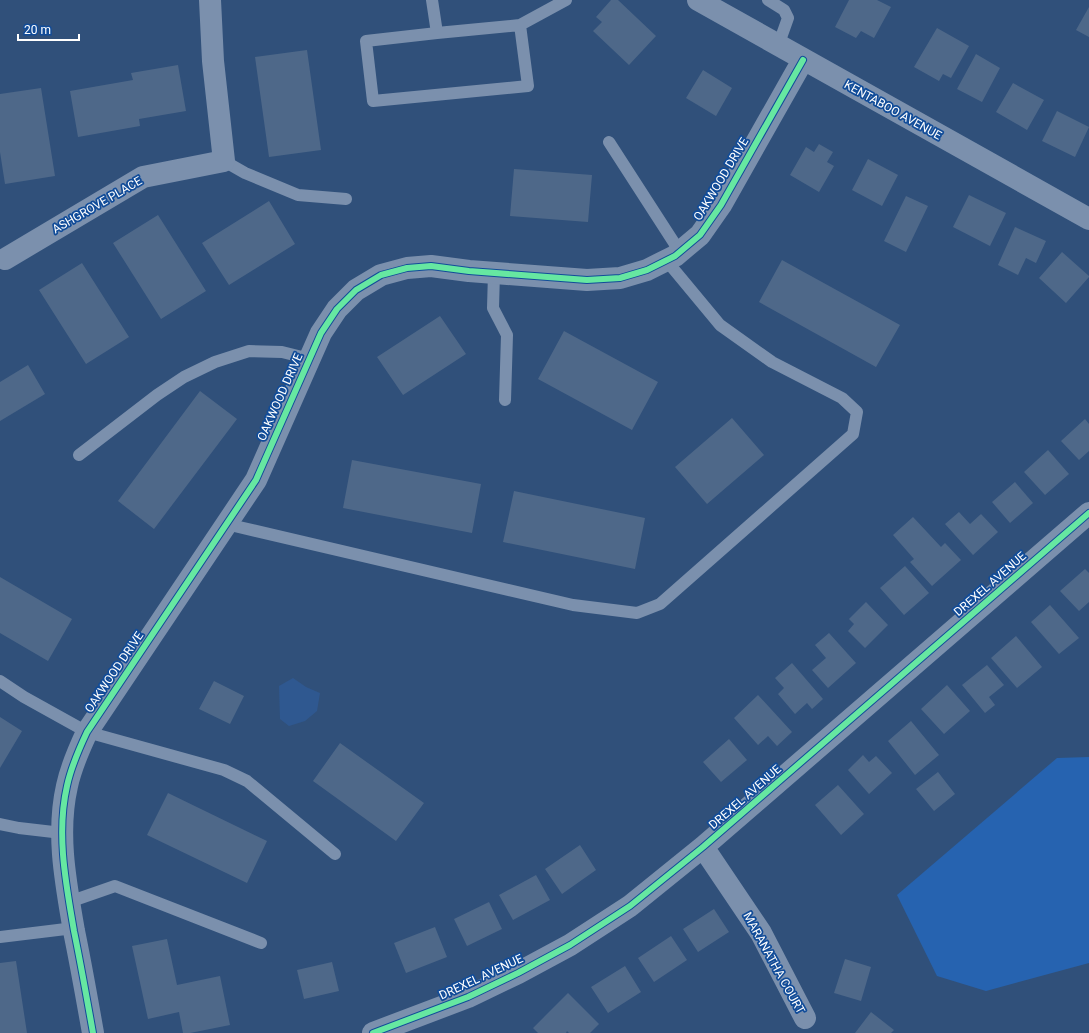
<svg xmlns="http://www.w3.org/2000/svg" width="1089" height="1033" font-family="Roboto,sans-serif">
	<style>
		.green { fill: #2663b0 }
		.water { fill: #2f5890 }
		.building { fill: #4e6889 }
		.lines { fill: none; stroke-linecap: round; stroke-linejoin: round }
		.service { stroke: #7b90ad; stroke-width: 12 }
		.minor { stroke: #7b90ad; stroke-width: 22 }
		.cycleway-casing { stroke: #114c99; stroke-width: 8 }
		.cycleway { stroke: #66e7a1; stroke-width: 6 }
		.labels { text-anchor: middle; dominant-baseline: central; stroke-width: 3.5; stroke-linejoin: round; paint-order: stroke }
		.street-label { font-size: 12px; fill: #fff; stroke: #114c99 }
	</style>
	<rect width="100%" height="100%" fill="#30507a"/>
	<!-- green -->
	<path class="green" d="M1089,757V963L986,991L937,976L897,895L1057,758Z"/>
	<!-- water -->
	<path class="water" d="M293,678L306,687L320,693L317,711L305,721L289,726L280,719L279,686Z"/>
	<!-- building -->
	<path class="building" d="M611,0H618L656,36L629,65L593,31L602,22L596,17Z
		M849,0H877L891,7L874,38L861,31L856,38L835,27Z
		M1089,7V37L1076,30Z
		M937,28L969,46L951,78L943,74L939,81L914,67Z
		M307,50L321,150L269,157L255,57Z
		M976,54L1000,68L982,102L957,89Z
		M178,65L186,111L139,119L140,126L78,137L70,91L133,80L131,73Z
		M703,70L732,88L716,116L686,98Z
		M1013,83L1044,100L1027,130L996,112Z
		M41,88L55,176L5,184L0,152V94Z
		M1057,111L1089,127L1075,157L1042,141Z
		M819,144L833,152L827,162L834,166L819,192L790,175L806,147L814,152Z
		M868,159L898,175L882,206L852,190Z
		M514,169L592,175L588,222L510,216Z
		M969,195L1006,213L990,246L953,227Z
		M906,196L928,206L906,252L884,241Z
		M269,201L295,244L229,285L202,243Z
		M158,215L206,291L161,319L113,243Z
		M1015,227L1046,241L1036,263L1026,258L1018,275L998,265Z
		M1062,252L1089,276V277L1066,303L1039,278Z
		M782,260L900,325L876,367L759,302Z
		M82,263L129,337L86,364L39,290Z
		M440,316L466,354L403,395L377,357Z
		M564,331L658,382L632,430L538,379Z
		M28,365L45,394L0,421V382Z
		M200,391L237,419L154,529L118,501Z
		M732,418L764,455L707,504L675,467Z
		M1085,419L1089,424V451L1079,460L1061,441Z
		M1048,450L1069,474L1045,495L1024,472Z
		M352,460L481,484L472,533L343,508Z
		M1015,482L1033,503L1010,523L992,502Z
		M514,491L645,518L635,569L503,542Z
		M959,512L970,524L981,514L998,532L973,555L945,524Z
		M913,517L941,547L945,543L961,560L932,586L910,562L914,559L893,535Z
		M905,566L929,593L904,615L880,588Z
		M1085,569L1089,573V602L1079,611L1060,591Z
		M0,577L72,619L48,661L0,633Z
		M866,602L888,625L865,648L848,631L854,624L849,619Z
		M1050,605L1079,638L1059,654L1031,622Z
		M829,633L856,663L828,688L812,670L826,658L815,645Z
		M1016,636L1042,667L1017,688L991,658Z
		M792,663L823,699L812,709L807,703L795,714L778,694L784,688L775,678Z
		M987,665L1004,685L989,697L995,705L985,713L962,685Z
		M214,681L244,696L230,724L199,709Z
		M947,685L970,711L944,734L921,709Z
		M758,695L792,732L777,746L768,736L758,745L734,718Z
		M0,717L22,731L0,768Z
		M911,721L939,755L915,775L888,741Z
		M729,739L747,760L721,782L703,762Z
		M340,743L424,803L396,841L313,781Z
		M863,755L869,762L876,756L892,773L869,794L848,770Z
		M938,772L955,794L934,811L916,789Z
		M838,785L864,814L841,835L815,805Z
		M168,793L267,841L247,883L147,835Z
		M580,845L596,870L562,894L545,869Z
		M536,875L550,900L513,920L499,895Z
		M489,902L502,929L467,946L454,919Z
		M714,909L729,932L698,952L683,929Z
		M435,927L447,957L406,973L394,943Z
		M671,936L687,960L654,982L638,958Z
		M167,939L177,985L220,976L230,1025L190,1033H183L179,1012L148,1019L132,946Z
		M845,959L871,967L861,1001L834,993Z
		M16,961L27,1033H0V963Z
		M332,962L339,991L304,999L297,970Z
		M625,966L641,992L608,1013L591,987Z
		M568,993L599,1024L590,1033H569L567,1031L566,1033H538L533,1028Z
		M871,1012L894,1030L891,1033H855Z"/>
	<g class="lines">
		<!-- service -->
		<path class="service" d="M432,0L437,33
			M768,0L784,10L788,18L778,46
			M520,25L528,86L373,101L366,41L437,33Z
			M520,25L566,0
			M609,142L680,252
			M224,161L245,173L298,195L346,199
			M494,273L493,308L507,335L505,400
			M79,455L157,395L184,377L215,362L249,351L282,352L310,359
			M226,524L573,605L637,613L660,604L853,434L857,412L842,398L772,362L720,325L666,260
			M0,681L24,697L87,732L224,770L247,781L335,854
			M0,824L19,828L62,833
			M69,902L115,886L261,943
			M0,937L74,928"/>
		<!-- minor -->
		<path class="minor" d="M698,0L1089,219
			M5,259L143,177L224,161L213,61L210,0
			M703,847L761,933L805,1018
			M93,1033C87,999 81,965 74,931C66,884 56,834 67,786C71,767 79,749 87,732L256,480L321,333L337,309L356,290L381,275L407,268L431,266L469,271L587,280L620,278L647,270L675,256L700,235L721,205L803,60
			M373,1033L468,997L518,973L570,945L630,906L703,847L1089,513"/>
		<!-- cycleway casing -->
		<g class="cycleway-casing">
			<path id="cycleway" d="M93,1033C87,999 81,965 74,931C66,884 56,834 67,786C71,767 79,749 87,732L256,480L321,333L337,309L356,290L381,275L407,268L431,266L469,271L587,280L620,278L647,270L675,256L700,235L721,205L803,60
				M373,1033L468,997L518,973L570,945L630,906L703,847L1089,513"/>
		</g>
		<!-- cycleway -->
		<use href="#cycleway" class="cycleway"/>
	</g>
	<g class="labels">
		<!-- street labels -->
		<g class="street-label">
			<text transform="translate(893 110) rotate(29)">KENTABOO AVENUE</text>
			<text transform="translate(721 179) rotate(-59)">OAKWOOD DRIVE</text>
			<text transform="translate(97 205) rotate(-30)">ASHGROVE PLACE</text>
			<text transform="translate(280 397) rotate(-66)">OAKWOOD DRIVE</text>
			<text transform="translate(990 584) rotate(-41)">DREXEL AVENUE</text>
			<text transform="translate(114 672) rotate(-56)">OAKWOOD DRIVE</text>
			<text transform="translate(745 797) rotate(-41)">DREXEL AVENUE</text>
			<text transform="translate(774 963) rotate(61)">MARANATHA COURT</text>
			<text transform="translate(481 977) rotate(-25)">DREXEL AVENUE</text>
		</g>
	</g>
	<!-- scale -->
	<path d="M18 34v6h61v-6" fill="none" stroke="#ffffff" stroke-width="2"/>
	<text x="24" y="34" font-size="12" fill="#ffffff" stroke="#114c99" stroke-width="3" paint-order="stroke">20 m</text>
</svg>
